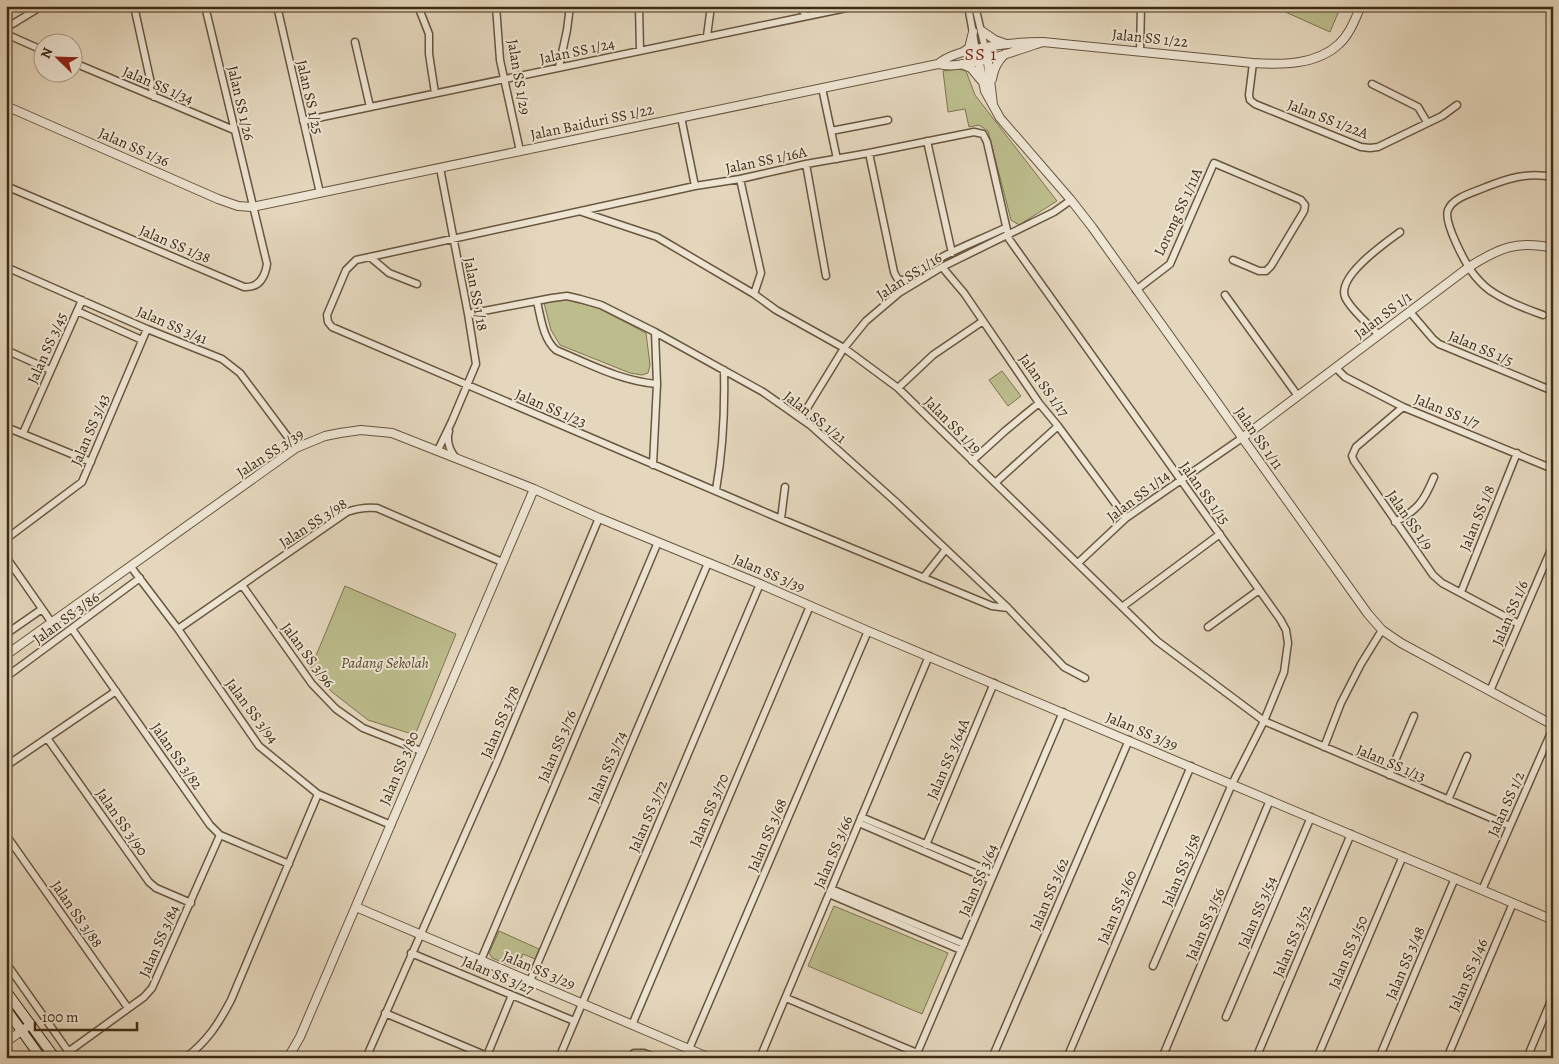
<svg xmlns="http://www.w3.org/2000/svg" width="1559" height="1064" font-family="Alegreya,serif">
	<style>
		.green { fill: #bcbc8c; stroke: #7e7450 }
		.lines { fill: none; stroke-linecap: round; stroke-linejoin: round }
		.minor-casing { stroke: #68563e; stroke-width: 9 }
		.tertiary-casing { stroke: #68563e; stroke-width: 10 }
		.secondary-casing { stroke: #3f2b13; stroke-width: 11 }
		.minor { stroke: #eee5d4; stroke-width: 6 }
		.tertiary { stroke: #eee5d4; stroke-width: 8 }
		.secondary { stroke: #eee5d4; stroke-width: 9 }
		.labels { text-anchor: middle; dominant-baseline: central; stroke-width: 4; stroke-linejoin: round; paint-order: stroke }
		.street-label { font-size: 15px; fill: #3f2b13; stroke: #eee5d4 }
		.park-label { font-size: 15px; font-style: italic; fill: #58482b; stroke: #eee5d4 }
		.quarter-label { font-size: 18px; letter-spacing: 1px; fill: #7a1f14; stroke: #eee5d4 }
	</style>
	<rect width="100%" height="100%" fill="#e5d7bd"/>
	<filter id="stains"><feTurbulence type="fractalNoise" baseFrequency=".004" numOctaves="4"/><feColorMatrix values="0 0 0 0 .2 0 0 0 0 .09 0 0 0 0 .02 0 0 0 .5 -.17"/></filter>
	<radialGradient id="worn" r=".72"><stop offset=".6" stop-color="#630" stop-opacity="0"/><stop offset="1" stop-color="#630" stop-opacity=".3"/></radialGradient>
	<!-- green -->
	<path class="green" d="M1272,6H1341L1330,32Z
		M958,69L966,71L975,95L1057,201L1019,225L1011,220L988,131L979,125L969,127L965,109L948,112L943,71Z
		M565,299L598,308L646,333L650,365L648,373L642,375L630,373L560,345L551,330L544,303Z
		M1002,371L1021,396L1008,406L989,380Z
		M345,586L456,634L415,735L368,720L332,692L310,670Z
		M834,906L948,953L922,1014L808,966Z
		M499,931L539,949L535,959L523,954L517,968L492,958L489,953Z"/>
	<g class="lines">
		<!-- minor casing -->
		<g class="minor-casing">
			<path id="minor" d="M134,6L154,97
				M277,6L320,193
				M418,6L429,34V54L435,93
				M496,6L500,60L520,151
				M639,6L640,51
				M800,6L806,16
				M968,6L976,50
				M975,6L985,48
				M6,28L42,6
				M6,34L42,50
				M707,36L711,6
				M355,42L370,107
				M1140,51L1141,6
				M72,62L234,130
				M1253,63L1249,95L1250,100L1255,104L1361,147L1370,148L1378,147L1442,116L1457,105
				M559,67L567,30L570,6
				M1372,84L1418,107L1427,122
				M822,88L837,159
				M681,117L695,186
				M303,121L856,6
				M831,131L888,120
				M927,141L952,253
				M869,153L894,272C896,276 897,280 901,280C909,281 921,269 928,265C952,250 980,240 1005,228
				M806,164L826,276
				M740,179L761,273L754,294
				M6,186L244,287C259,288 265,277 267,264L205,6
				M582,212L657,237L754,294L776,310L844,348L898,388L1157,641L1264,721L1510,826
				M370,257L389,273L417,284
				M6,267L147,329L222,359L240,373L296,448
				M942,267L964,293L1039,403L1058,426L1126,518
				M1136,290L1170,264L1214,163L1301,200L1305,205L1304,211L1271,266L1266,271H1259L1233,260
				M1225,295L1298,396
				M537,302C541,318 543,339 556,350C589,364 621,381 657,384
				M77,311L142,340
				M1410,312L1433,339L1439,344L1553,391
				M468,314L552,298L567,296L580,299L601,305L655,332L763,392L810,425L896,502L1008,608L1064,667L1085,678
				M1543,315C1527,309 1509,303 1494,293C1487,289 1480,282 1475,276C1466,265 1443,222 1448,210C1453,197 1475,192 1486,187C1509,178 1528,172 1553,177
				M1379,335C1369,325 1351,310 1345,297C1337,276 1385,243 1400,232
				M6,350L50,370
				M1336,368L1345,377L1403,407L1553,469
				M898,388L933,355L983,321
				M1403,407L1356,447L1352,456L1354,461L1433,575L1442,583L1519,624
				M801,418L844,348L866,321L899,293L942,267L1054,212L1071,200
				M6,427L91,462
				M449,431C446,441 449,449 455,457
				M23,433L82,300
				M438,450L452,421L476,364L468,314L440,168
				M972,461L1005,431L1039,403
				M653,465L657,384L655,332
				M995,483L1058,426
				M716,490C723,450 725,411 724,370
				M781,519L785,487
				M1395,522C1418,510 1424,501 1434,477
				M6,539L82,482L147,329
				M6,557L52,623
				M1078,563L1126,518L1242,438
				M131,567L178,629L259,746L318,794L391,825
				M923,578L946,549
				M242,585L312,684L336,709L363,728L421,751
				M1461,592L1517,453
				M1122,607L1220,534
				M1008,608L992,606L781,519L332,327L328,322L327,315L346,270L356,260L695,186L740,179L806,164L869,153L974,132L983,134L987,142L1009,239L1280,619L1286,630L1288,643L1284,672L1264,721L1232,784L1153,966
				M1208,627L1259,590
				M72,629L210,825L220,835L289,864
				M178,629L347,512C358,508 366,507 377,508L502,562
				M6,634L42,609
				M6,677L140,578
				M1490,691L1553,545
				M47,738L149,882L156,888L191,903
				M1324,747L1341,703L1361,664L1382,630
				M6,766L116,691
				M1389,775L1414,716
				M1448,800L1467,756
				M861,817L994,873
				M859,823L991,880
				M6,835L128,1008
				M926,845L994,683
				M831,889L964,944
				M1482,890L1553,728
				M829,894L961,950
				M411,953L574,1021
				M481,960L658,542
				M6,963L73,1058
				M530,981L708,563
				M786,998L917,1053
				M385,1013L487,1056
				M1226,1017L1311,817
				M632,1025L810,606
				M689,1049L868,631
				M68,1052L144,997L152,988L220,835
				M185,1058C207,1042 219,1023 231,1000L318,794
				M366,1058L496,764L599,518
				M486,1058L512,995
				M559,1058L760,584
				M629,1058L634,1053H644L656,1058
				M760,1058L929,656
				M915,1058L1063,712
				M992,1058L1129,740
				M1067,1058L1191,766
				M1162,1058L1270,800
				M1256,1058L1351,834
				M1317,1058L1403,856
				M1379,1058L1455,878
				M1447,1058L1513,903
				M1527,1058L1553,996"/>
		</g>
		<!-- tertiary casing -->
		<g class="tertiary-casing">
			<path id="tertiary" d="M982,31L995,40L1006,44
				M976,50L985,91L1000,118L1071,200L1092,227L1368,614L1382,630L1401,643L1553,725
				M963,52L969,48L973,32
				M987,54L993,105
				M938,64C957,47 1017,42 1043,42L1253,63C1281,65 1317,65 1339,44C1350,34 1355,19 1361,6
				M962,64L971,68L981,80
				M992,79C994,68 997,62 1005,54
				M6,106L218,199L238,206L252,207L938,64C964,71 1017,50 1043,42
				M1242,438L1469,267C1499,248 1517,240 1553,248
				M6,655L296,448L325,436L340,433L361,430L392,433L534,489L599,518L760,584L868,631L1553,920
				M356,907L710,1058
				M6,1042L31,1024
				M288,1058L300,1037L534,489"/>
		</g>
		<!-- secondary casing -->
		<g class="secondary-casing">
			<path id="secondary" d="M6,991L55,1058
				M6,1009L41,1058"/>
		</g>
		<!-- minor -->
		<use href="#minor" class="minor"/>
		<!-- tertiary -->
		<use href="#tertiary" class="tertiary"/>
		<!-- secondary -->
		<use href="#secondary" class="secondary"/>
	</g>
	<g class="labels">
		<!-- street labels -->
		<g class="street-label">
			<text transform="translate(1150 38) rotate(6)">Jalan SS 1/22</text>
			<text transform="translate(577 51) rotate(-12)">Jalan SS 1/24</text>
			<text transform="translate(519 77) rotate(80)">Jalan SS 1/29</text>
			<text transform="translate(158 85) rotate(23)">Jalan SS 1/34</text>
			<text transform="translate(310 97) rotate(77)">Jalan SS 1/25</text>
			<text transform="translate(241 103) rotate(77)">Jalan SS 1/26</text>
			<text transform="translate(1328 119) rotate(21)">Jalan SS 1/22A</text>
			<text transform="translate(592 122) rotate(-12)">Jalan Baiduri SS 1/22</text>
			<text transform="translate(134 147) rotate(24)">Jalan SS 1/36</text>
			<text transform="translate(766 160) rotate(-12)">Jalan SS 1/16A</text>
			<text transform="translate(1178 212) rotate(-65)">Lorong SS 1/11A</text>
			<text transform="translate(175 244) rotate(23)">Jalan SS 1/38</text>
			<text transform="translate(909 276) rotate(-33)">Jalan SS 1/16</text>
			<text transform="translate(476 294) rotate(79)">Jalan SS 1/18</text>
			<text transform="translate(1383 315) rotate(-37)">Jalan SS 1/1</text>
			<text transform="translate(172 325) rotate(23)">Jalan SS 3/41</text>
			<text transform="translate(47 348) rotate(-66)">Jalan SS 3/45</text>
			<text transform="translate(1481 348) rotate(23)">Jalan SS 1/5</text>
			<text transform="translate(1044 385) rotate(54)">Jalan SS 1/17</text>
			<text transform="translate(551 408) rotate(23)">Jalan SS 1/23</text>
			<text transform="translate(1447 411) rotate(22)">Jalan SS 1/7</text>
			<text transform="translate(815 417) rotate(38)">Jalan SS 1/21</text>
			<text transform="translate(953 425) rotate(45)">Jalan SS 1/19</text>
			<text transform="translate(90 430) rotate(-67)">Jalan SS 3/43</text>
			<text transform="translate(1259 438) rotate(55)">Jalan SS 1/11</text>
			<text transform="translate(270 453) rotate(-33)">Jalan SS 3/39</text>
			<text transform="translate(1205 493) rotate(54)">Jalan SS 1/15</text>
			<text transform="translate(1138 496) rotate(-37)">Jalan SS 1/14</text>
			<text transform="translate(1477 518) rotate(-68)">Jalan SS 1/8</text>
			<text transform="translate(1410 520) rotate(55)">Jalan SS 1/9</text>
			<text transform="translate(313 523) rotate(-33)">Jalan SS 3/98</text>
			<text transform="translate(769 573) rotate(23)">Jalan SS 3/39</text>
			<text transform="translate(1510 613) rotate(-67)">Jalan SS 1/6</text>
			<text transform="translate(66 618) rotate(-36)">Jalan SS 3/86</text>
			<text transform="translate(308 655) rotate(53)">Jalan SS 3/96</text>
			<text transform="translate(252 711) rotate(53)">Jalan SS 3/94</text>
			<text transform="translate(500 722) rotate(-67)">Jalan SS 3/78</text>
			<text transform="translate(1142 731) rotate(23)">Jalan SS 3/39</text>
			<text transform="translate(557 746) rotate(-67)">Jalan SS 3/76</text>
			<text transform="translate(177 756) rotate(55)">Jalan SS 3/82</text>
			<text transform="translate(948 759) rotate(-67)">Jalan SS 3/64A</text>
			<text transform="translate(1391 763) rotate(23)">Jalan SS 1/13</text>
			<text transform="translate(607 767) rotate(-67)">Jalan SS 3/74</text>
			<text transform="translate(399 768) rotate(-67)">Jalan SS 3/80</text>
			<text transform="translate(1506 804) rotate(-66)">Jalan SS 1/2</text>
			<text transform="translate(709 810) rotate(-67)">Jalan SS 3/70</text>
			<text transform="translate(648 816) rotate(-67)">Jalan SS 3/72</text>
			<text transform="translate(122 822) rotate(55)">Jalan SS 3/90</text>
			<text transform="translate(767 835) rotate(-67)">Jalan SS 3/68</text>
			<text transform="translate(833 852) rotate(-67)">Jalan SS 3/66</text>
			<text transform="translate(1181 870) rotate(-67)">Jalan SS 3/58</text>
			<text transform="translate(978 880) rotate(-67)">Jalan SS 3/64</text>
			<text transform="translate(1049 894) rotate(-67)">Jalan SS 3/62</text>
			<text transform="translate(1117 907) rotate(-67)">Jalan SS 3/60</text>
			<text transform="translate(1257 912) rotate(-67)">Jalan SS 3/54</text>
			<text transform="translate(77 914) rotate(55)">Jalan SS 3/88</text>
			<text transform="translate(1205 924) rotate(-67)">Jalan SS 3/56</text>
			<text transform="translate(159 941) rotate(-66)">Jalan SS 3/84</text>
			<text transform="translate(1292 941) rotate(-67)">Jalan SS 3/52</text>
			<text transform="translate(1348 952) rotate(-67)">Jalan SS 3/50</text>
			<text transform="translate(1405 963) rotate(-67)">Jalan SS 3/48</text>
			<text transform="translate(539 970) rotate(23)">Jalan SS 3/29</text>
			<text transform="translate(498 975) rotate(23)">Jalan SS 3/27</text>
			<text transform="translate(1468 975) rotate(-67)">Jalan SS 3/46</text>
		</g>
		<!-- park labels -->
		<g class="park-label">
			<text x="385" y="663">Padang Sekolah</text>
		</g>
		<!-- quarter labels -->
		<g class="quarter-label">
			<text x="981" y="54">SS 1</text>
		</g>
	</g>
	<!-- margin -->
	<rect width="1559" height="1064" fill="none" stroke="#e5d7bd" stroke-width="25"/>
	<rect x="8" y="8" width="1544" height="1049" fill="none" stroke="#3f2b13" stroke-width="2.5"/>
	<rect x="12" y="12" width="1534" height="1039" fill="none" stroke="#3f2b13"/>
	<!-- north arrow -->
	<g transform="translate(58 58) rotate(293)"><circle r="24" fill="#eee5d4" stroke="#a89b87"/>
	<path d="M0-4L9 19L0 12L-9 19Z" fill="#8f2418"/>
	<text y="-8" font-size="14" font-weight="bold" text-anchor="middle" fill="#3f2b13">N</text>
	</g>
	<!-- scale -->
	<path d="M35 1022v8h102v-8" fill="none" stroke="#3f2b13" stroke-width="2.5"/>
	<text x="42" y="1022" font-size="15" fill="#3f2b13" stroke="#eee5d4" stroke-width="4" paint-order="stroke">100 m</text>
	<rect width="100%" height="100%" filter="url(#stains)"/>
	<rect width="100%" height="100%" fill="url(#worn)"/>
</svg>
